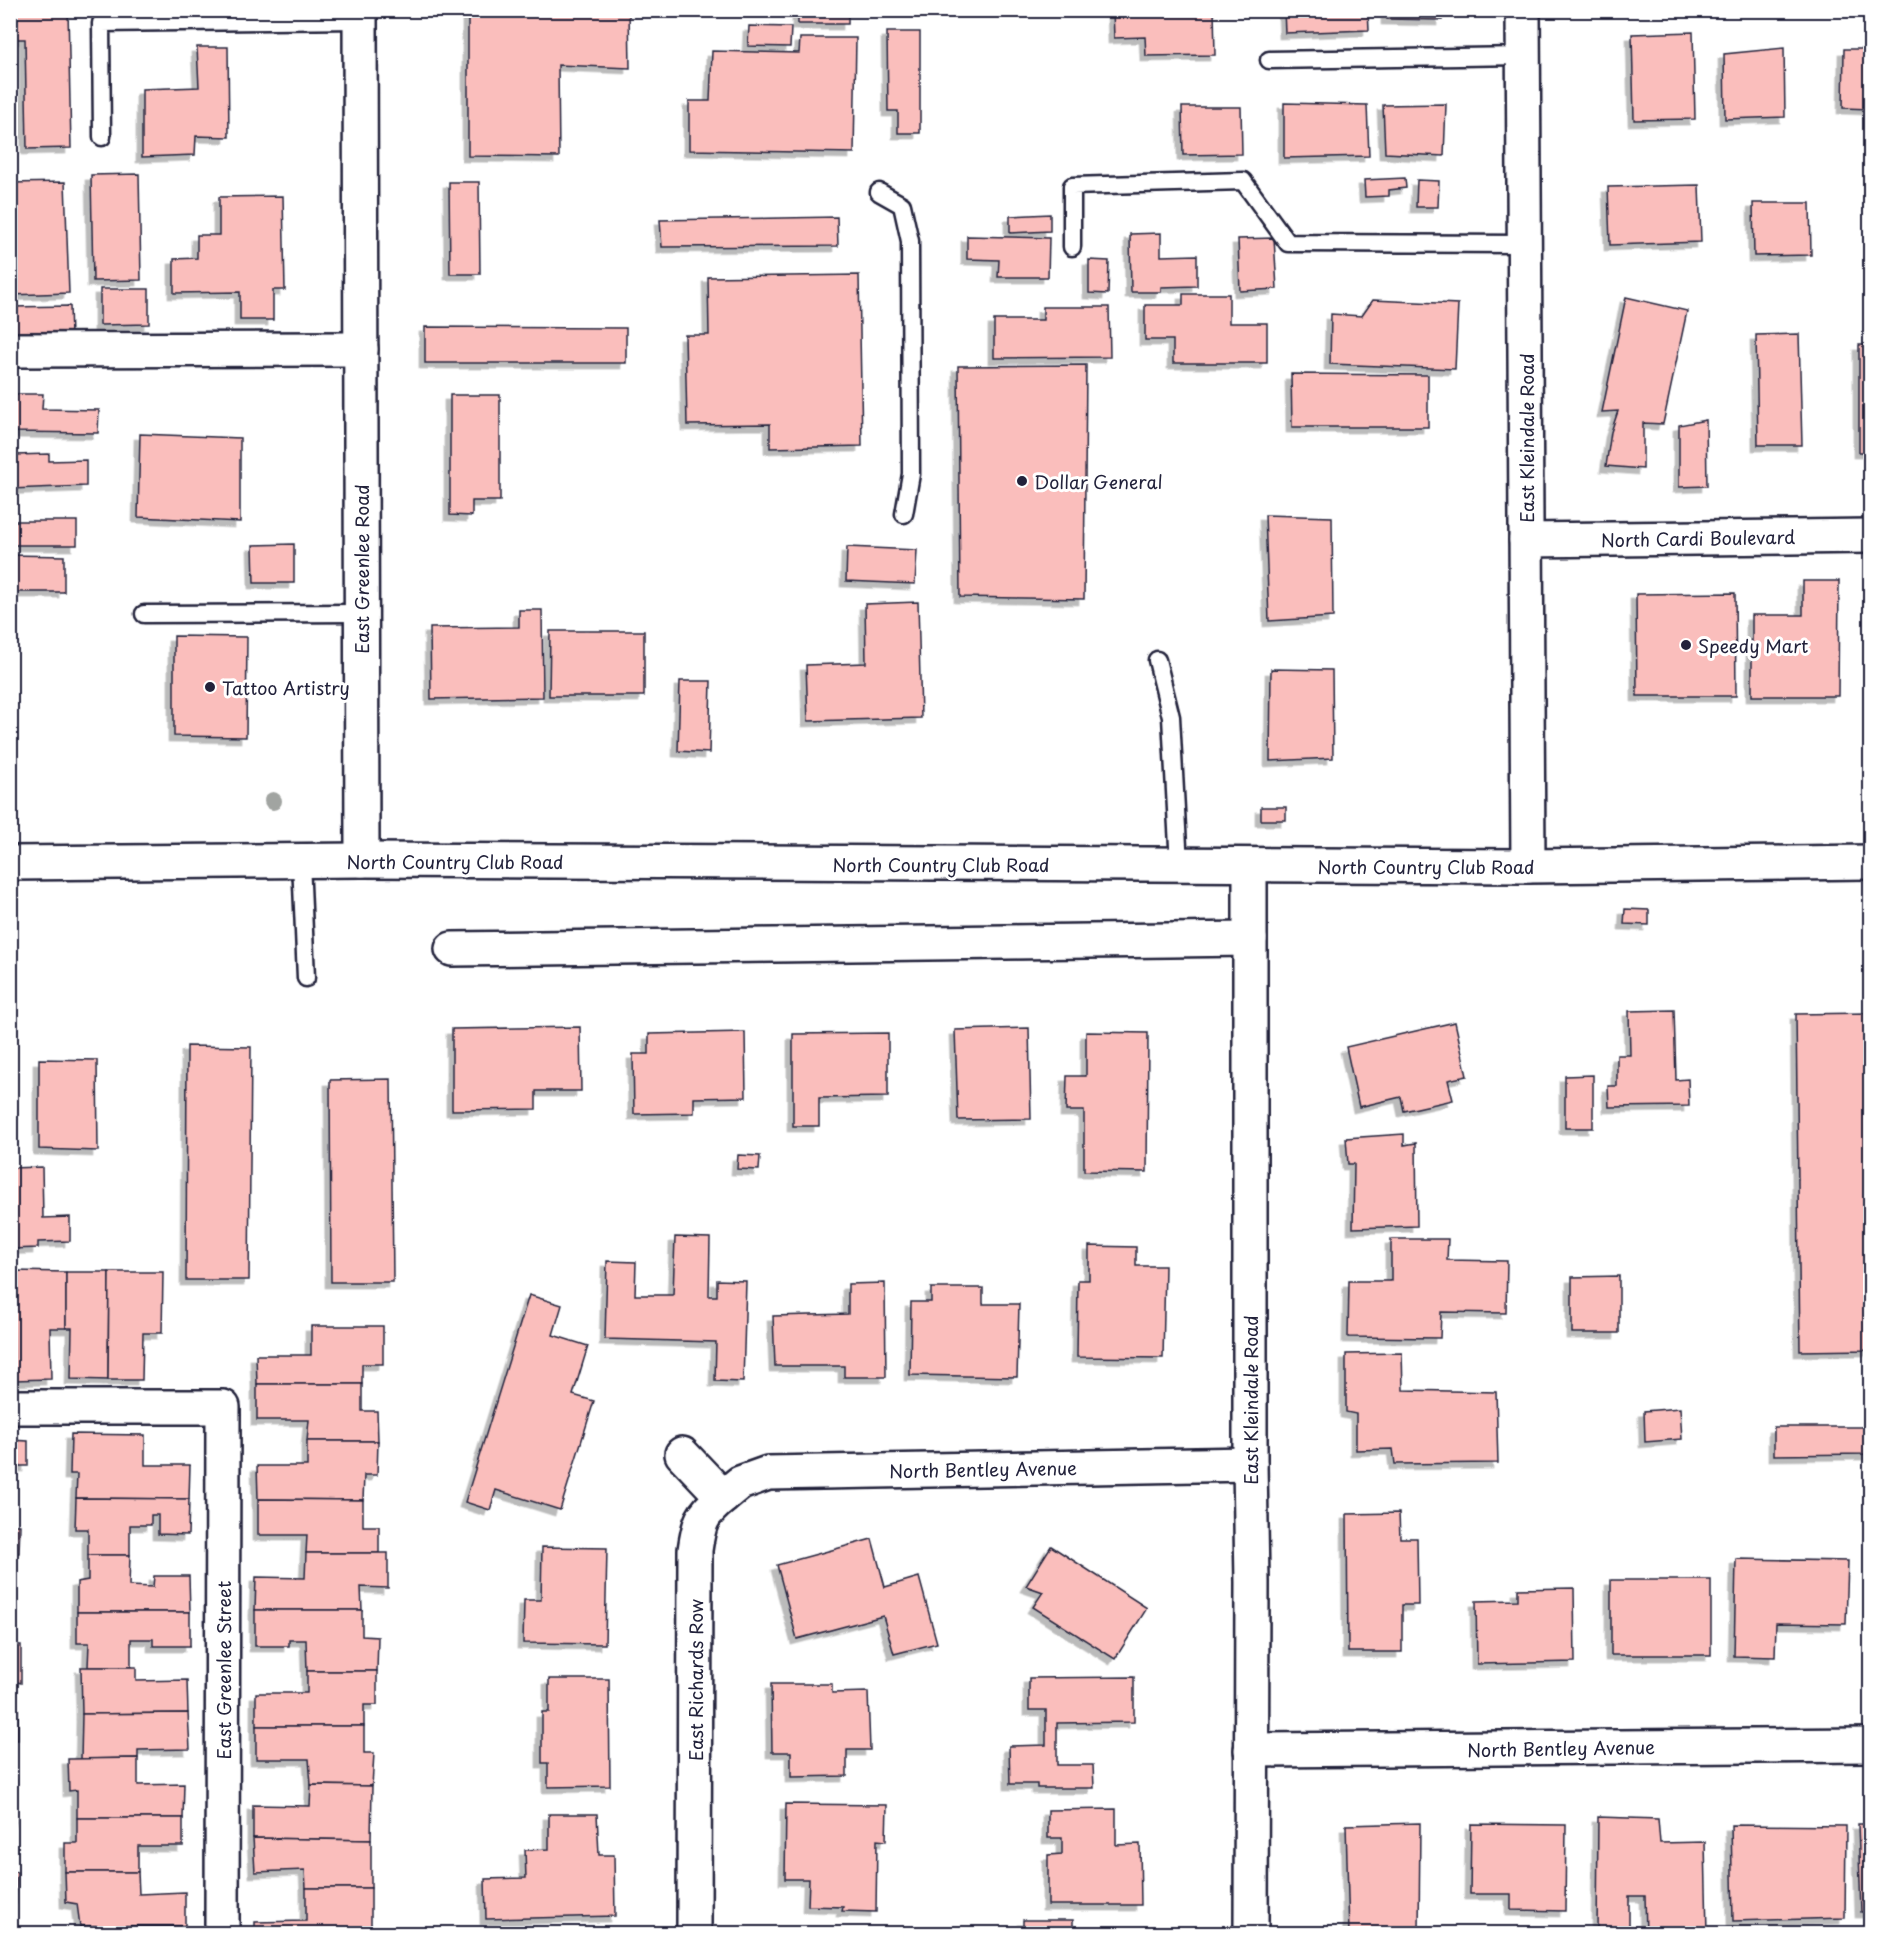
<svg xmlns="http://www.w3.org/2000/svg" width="1881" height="1944" viewBox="0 0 1881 1944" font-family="'Playpen Sans',sans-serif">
<defs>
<filter id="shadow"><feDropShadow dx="-5.5" dy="5.5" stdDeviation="0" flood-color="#0004"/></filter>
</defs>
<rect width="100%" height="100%" fill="#fff"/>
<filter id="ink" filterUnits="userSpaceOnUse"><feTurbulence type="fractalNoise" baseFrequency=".0167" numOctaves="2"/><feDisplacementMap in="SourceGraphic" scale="12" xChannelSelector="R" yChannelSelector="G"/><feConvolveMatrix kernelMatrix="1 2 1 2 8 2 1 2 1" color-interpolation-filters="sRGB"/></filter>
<g filter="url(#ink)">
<!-- building -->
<g fill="#fabebc" stroke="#22223b" stroke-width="1.5" filter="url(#shadow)">
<polygon points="11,10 68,10 71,148 27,149 25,39 11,39"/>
<polygon points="468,10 629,10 630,68 558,65 559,157 468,156"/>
<rect x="798" y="10" width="50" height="14"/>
<polygon points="1113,10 1214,10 1215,55 1146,56 1145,37 1114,38"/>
<polygon points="1284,10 1368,10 1369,30 1285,33"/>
<polygon points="1387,10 1442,10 1442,20 1387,19"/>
<polygon points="749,26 791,27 790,47 748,46"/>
<polygon points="887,32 920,32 920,133 898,133 898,111 888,111"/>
<polygon points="1693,32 1695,119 1634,120 1632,34"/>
<polygon points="800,38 856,38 854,153 689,150 689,101 710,101 712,51 799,53"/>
<polygon points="197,47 228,47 229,137 196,136 195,155 142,157 142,89 199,87"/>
<polygon points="1784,48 1785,117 1725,119 1724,54"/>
<polygon points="1844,49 1870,49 1870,109 1843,108"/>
<polygon points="1284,103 1367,105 1369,156 1284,158"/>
<polygon points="1446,104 1444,156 1385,153 1383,105"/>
<polygon points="1182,107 1241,107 1242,154 1183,155"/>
<polygon points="139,174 141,280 93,281 91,175"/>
<polygon points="1405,178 1406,188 1389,190 1389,196 1365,197 1364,180"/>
<polygon points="1417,180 1439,181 1438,207 1416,207"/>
<polygon points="65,182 69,293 10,295 10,183"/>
<polygon points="449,182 479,182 480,274 450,274"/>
<polygon points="1699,185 1701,242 1610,245 1608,187"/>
<polygon points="283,196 285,290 273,290 273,320 240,320 240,292 174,293 174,259 197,258 197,235 219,235 219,197"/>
<polygon points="1753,203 1810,203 1811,255 1754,256"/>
<polygon points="1050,214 1050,231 1010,233 1010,216"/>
<polygon points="837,217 838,246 662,247 660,220"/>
<polygon points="1161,233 1161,256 1197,255 1197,286 1161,287 1161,292 1131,292 1130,234"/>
<polygon points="967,236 1049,238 1048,277 998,277 999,260 967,259"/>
<polygon points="1274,238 1277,289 1240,291 1238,239"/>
<polygon points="1089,260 1109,261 1108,294 1089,293"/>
<polygon points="859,275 862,446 770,448 770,424 687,425 685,335 709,335 708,277"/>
<polygon points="100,289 149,289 149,324 100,325"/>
<polygon points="1183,294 1229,294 1229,323 1267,323 1267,363 1173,363 1173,340 1145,340 1145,305 1183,305"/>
<polygon points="1626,297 1687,311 1663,424 1643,423 1643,469 1606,466 1611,432 1618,411 1602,412"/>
<polygon points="1373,300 1458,304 1455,369 1330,364 1331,314 1362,316"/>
<polygon points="70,306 71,336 10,337 10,307"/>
<polygon points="1043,307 1109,307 1110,357 994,358 994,320 1043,320"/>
<polygon points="425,327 626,328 626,363 425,363"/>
<polygon points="1799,334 1802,445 1758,445 1756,335"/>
<rect x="1859" y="345" width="11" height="107"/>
<polygon points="1086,365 1084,599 960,597 958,366"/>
<polygon points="1291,374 1428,375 1428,427 1292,427"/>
<polygon points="14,394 43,394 42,409 99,410 98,433 10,432 10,409 13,409"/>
<polygon points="450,395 500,395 500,501 472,501 472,516 450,515"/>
<polygon points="1706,420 1707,486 1679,487 1679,425"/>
<polygon points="140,434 240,438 240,522 138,517"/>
<polygon points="49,454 49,461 86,460 86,486 10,489 10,467 16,467 15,455"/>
<polygon points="1265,515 1332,517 1333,617 1269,621"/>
<rect x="10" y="521" width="67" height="24"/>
<polygon points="294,544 294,583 254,583 253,545"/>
<polygon points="847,547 917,550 915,584 846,581"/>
<polygon points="10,555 64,556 64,592 10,592"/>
<polygon points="1803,581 1839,581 1838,696 1752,696 1752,615 1803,615"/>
<polygon points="1735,593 1736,696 1637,696 1636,594"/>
<polygon points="918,602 921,718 808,721 806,665 866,663 865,604"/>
<polygon points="519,610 542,610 543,697 431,699 430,628 519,627"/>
<polygon points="550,631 644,631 644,696 549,696"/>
<polygon points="174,636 247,637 246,737 174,736"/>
<polygon points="1271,669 1332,670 1333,758 1270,761"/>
<polygon points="680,681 711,681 709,753 678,751"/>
<rect x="1261" y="807" width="25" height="13"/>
<polygon points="1625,909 1649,910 1649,925 1624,924"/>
<polygon points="1674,1010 1676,1080 1688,1079 1689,1106 1609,1107 1608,1086 1617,1086 1617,1055 1630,1055 1629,1011"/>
<polygon points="1870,1013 1870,1350 1800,1351 1796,1014"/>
<polygon points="1455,1022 1467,1076 1448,1080 1453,1100 1404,1111 1401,1097 1359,1107 1346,1047"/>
<polygon points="580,1027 581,1091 536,1091 536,1109 452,1110 452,1029"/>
<polygon points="1029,1028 1031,1119 958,1120 955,1030"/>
<polygon points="745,1032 746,1097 694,1098 694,1113 634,1114 633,1054 649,1054 649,1034"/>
<polygon points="1086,1032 1148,1033 1147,1172 1084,1171 1084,1111 1066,1111 1067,1076 1086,1076"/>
<polygon points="888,1033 888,1097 819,1098 819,1126 793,1126 793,1034"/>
<polygon points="187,1046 251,1047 249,1280 186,1280"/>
<polygon points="39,1059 97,1060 98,1151 39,1149"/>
<polygon points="1593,1075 1593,1128 1565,1128 1565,1076"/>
<polygon points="391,1079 393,1282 331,1282 330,1080"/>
<polygon points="1404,1134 1404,1145 1416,1143 1417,1226 1353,1228 1354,1164 1348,1164 1346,1138"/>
<polygon points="738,1155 760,1156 759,1170 737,1169"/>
<polygon points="42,1167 43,1218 70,1217 70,1241 38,1242 38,1248 10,1249 10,1168"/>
<polygon points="675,1237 710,1238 709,1296 717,1296 717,1280 746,1281 743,1382 715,1381 716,1342 605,1339 607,1261 636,1262 635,1295 673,1295"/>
<polygon points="1391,1239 1448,1239 1447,1260 1507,1261 1506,1313 1441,1312 1440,1338 1348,1337 1349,1281 1391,1281"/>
<polygon points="1089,1246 1136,1247 1136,1266 1165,1266 1163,1358 1077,1357 1078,1280 1089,1280"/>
<polygon points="10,1271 13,1271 14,1380 10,1380"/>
<polygon points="13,1271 66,1272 66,1328 50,1328 51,1379 14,1380"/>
<polygon points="66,1272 109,1272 108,1380 71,1379 72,1328 66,1328"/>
<polygon points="109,1272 163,1272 162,1333 143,1333 142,1380 108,1380"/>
<polygon points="1619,1276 1619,1333 1572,1333 1572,1277"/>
<polygon points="885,1283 886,1377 844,1377 844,1366 775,1366 773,1316 848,1314 848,1284"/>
<polygon points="931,1288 983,1288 983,1304 1019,1304 1017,1377 910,1375 911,1302 931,1302"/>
<polygon points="529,1295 562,1305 553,1335 588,1346 573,1395 594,1401 560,1510 496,1490 490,1510 465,1502"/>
<polygon points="311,1326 383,1326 383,1364 362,1364 362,1384 257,1384 256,1355 311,1355"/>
<polygon points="1402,1353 1403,1390 1496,1392 1498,1463 1395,1464 1393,1449 1356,1450 1356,1414 1346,1412 1346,1354"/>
<polygon points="257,1384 362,1384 362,1411 377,1411 378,1441 307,1441 309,1420 257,1420"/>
<polygon points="1680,1408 1682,1439 1645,1442 1644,1411"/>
<polygon points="1774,1427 1870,1427 1870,1454 1774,1455"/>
<polygon points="71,1434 145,1435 145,1465 190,1465 189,1499 76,1498 77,1474 70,1474"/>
<polygon points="10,1440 28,1441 28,1466 14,1466 12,1502 10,1502"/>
<polygon points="307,1441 378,1441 377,1475 364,1475 363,1500 258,1499 257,1466 307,1466"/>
<polygon points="76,1498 189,1499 188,1535 158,1534 158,1515 151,1515 151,1525 130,1525 130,1555 88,1555 88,1529 75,1529"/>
<polygon points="258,1499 363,1500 363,1526 379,1526 379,1553 306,1553 307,1535 258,1535"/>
<polygon points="10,1502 12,1502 12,1525 20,1525 19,1553 10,1553"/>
<polygon points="1399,1513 1400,1538 1417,1538 1418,1605 1402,1605 1402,1652 1348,1652 1347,1514"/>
<polygon points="872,1539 885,1587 919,1577 937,1643 894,1654 883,1616 797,1639 777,1565"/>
<polygon points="1051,1546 1147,1608 1115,1659 1033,1607 1043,1592 1026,1586"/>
<polygon points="542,1547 607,1548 605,1644 523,1643 524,1600 541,1600"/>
<polygon points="306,1553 388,1553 388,1588 361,1587 362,1610 255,1610 256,1577 305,1578"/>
<polygon points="88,1555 130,1555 129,1586 153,1587 154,1576 189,1576 190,1612 77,1612 77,1582 88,1580"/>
<polygon points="1736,1559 1848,1561 1846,1624 1776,1623 1775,1657 1734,1656"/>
<rect x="1611" y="1580" width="100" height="75"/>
<polygon points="1574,1588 1575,1662 1477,1664 1476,1601 1518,1600 1518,1589"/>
<polygon points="255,1610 362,1610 362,1636 378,1637 377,1671 307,1671 306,1640 289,1640 289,1646 255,1646"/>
<polygon points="77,1612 190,1612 190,1646 153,1646 153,1639 131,1639 131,1667 88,1667 89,1643 77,1643"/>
<polygon points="10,1645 21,1645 21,1683 10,1680"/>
<polygon points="81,1667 136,1667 136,1681 187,1680 188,1713 82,1714"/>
<polygon points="307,1671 377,1671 377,1705 364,1705 364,1726 256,1726 256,1693 307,1693"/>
<polygon points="1134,1677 1134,1722 1057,1723 1057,1765 1093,1765 1094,1788 1037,1788 1037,1784 1010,1784 1009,1746 1046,1745 1046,1710 1029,1710 1029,1678"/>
<polygon points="549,1679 609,1679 610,1786 548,1787 548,1763 542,1763 542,1712 549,1712"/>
<polygon points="771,1684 832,1684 832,1693 868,1692 870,1750 847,1750 847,1776 791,1777 791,1752 772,1752"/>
<polygon points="18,1702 18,1740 10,1740 10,1703"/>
<polygon points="188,1713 190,1749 138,1750 138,1758 81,1759 82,1714"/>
<polygon points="256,1726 364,1726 364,1753 374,1753 372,1786 311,1785 309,1759 256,1759"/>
<polygon points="138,1758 138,1785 184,1784 183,1818 77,1818 77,1790 69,1791 68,1759"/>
<polygon points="10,1780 16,1780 15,1822 10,1822"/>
<polygon points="311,1785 372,1786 371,1840 253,1838 253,1805 310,1806"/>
<polygon points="786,1804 887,1805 886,1841 877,1840 876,1912 842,1911 843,1907 808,1906 809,1879 785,1879"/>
<polygon points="1116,1809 1116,1845 1140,1844 1141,1905 1048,1905 1048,1855 1062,1854 1062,1838 1048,1838 1048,1810"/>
<polygon points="549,1814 597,1814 599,1855 614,1855 615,1916 486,1919 485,1879 526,1878 525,1850 549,1849"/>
<polygon points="1598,1817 1658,1819 1660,1843 1705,1842 1707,1934 1646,1934 1645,1896 1629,1896 1629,1934 1597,1934"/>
<polygon points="77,1818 183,1818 183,1846 138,1846 138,1872 65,1872 65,1843 77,1843"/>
<polygon points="10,1822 15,1822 12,1850 10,1850"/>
<polygon points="1420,1823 1419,1934 1349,1934 1346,1825"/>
<polygon points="1471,1824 1566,1825 1565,1911 1511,1910 1511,1894 1470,1894"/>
<polygon points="1858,1824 1870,1824 1870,1912 1861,1912"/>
<polygon points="1731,1825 1846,1826 1845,1918 1733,1921"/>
<polygon points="253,1838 371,1840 371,1888 306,1888 305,1870 255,1872"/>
<polygon points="10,1871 17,1872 16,1904 10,1904"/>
<polygon points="65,1872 138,1872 139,1894 185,1892 185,1926 80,1926 77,1904 66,1902"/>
<polygon points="306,1888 371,1888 371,1928 364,1928 364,1934 255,1934 255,1922 306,1921"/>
<rect x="1023" y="1920" width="50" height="14"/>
<rect x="80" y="1926" width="105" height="8"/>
</g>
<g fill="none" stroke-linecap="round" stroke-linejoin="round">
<!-- service casing -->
<g stroke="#22223b" stroke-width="21">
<g id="service">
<polyline points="1269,60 1523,56"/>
<polyline points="102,137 101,23 360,20"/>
<polyline points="879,192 902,205 910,241 911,474 904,514"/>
<polyline points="1072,247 1072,186 1243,181 1288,243 1525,244"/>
<polyline points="144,614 361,613"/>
<polyline points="1157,660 1171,717 1179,865"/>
<polyline points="301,861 306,978"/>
</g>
</g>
<!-- minor casing -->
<g stroke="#22223b" stroke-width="38">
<g id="minor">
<polyline points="360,10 362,860"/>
<polyline points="1523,10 1528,866"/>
<polyline points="10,350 361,349"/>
<polyline points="1526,540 1870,536"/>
<polyline points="1250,866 1250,1464 1252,1582 1251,1934"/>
<polyline points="452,949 1250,939"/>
<polyline points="10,1407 223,1407 222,1934"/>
<path d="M682,1454l41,43c-22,18 -24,25 -28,53l-1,384"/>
<polyline points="723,1497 740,1483 768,1473 1250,1464"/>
<polyline points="1251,1750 1870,1745"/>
</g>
</g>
<!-- secondary casing -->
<g stroke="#22223b" stroke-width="38">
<polyline id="secondary" points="10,863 362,860 1528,866 1870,862"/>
</g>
<!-- service -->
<use href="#service" stroke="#fff" stroke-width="16"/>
<!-- minor -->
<use href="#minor" stroke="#fff" stroke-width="33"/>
<!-- secondary -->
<use href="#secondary" stroke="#fff" stroke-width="33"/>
</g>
<!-- trees -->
<circle fill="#a1a4a1" cx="273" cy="801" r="9"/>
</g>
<!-- markers -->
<g fill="#22223b" stroke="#fff" stroke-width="2">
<circle cx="1022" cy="481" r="6"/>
<circle cx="1686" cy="645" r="6"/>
<circle cx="210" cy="687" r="6"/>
</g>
<g text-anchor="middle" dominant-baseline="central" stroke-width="6" stroke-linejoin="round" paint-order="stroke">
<!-- street labels -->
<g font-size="18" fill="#22223b" stroke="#fff">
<text transform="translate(1526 438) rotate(-90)">East Kleindale Road</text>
<text transform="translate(1698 538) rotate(-1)">North Cardi Boulevard</text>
<text transform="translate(361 569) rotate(-90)">East Greenlee Road</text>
<text x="455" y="861">North Country Club Road</text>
<text x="941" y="864">North Country Club Road</text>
<text x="1426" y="866">North Country Club Road</text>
<text transform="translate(1250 1400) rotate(-90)">East Kleindale Road</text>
<text transform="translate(983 1469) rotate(-1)">North Bentley Avenue</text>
<text transform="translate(223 1670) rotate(-90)">East Greenlee Street</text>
<text transform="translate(695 1680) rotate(-90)">East Richards Row</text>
<text transform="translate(1561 1748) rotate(-1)">North Bentley Avenue</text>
</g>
<!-- poi labels -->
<g font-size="18" fill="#22223b" stroke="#fff" text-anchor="start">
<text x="1034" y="481">Dollar General</text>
<text x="1698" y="645">Speedy Mart</text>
<text x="222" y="687">Tattoo Artistry</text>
</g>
</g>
<!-- margin -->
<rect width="1881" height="1944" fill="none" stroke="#fff" stroke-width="36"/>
<rect x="18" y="18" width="1845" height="1908" fill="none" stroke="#22223b" stroke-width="2" filter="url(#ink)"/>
</svg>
